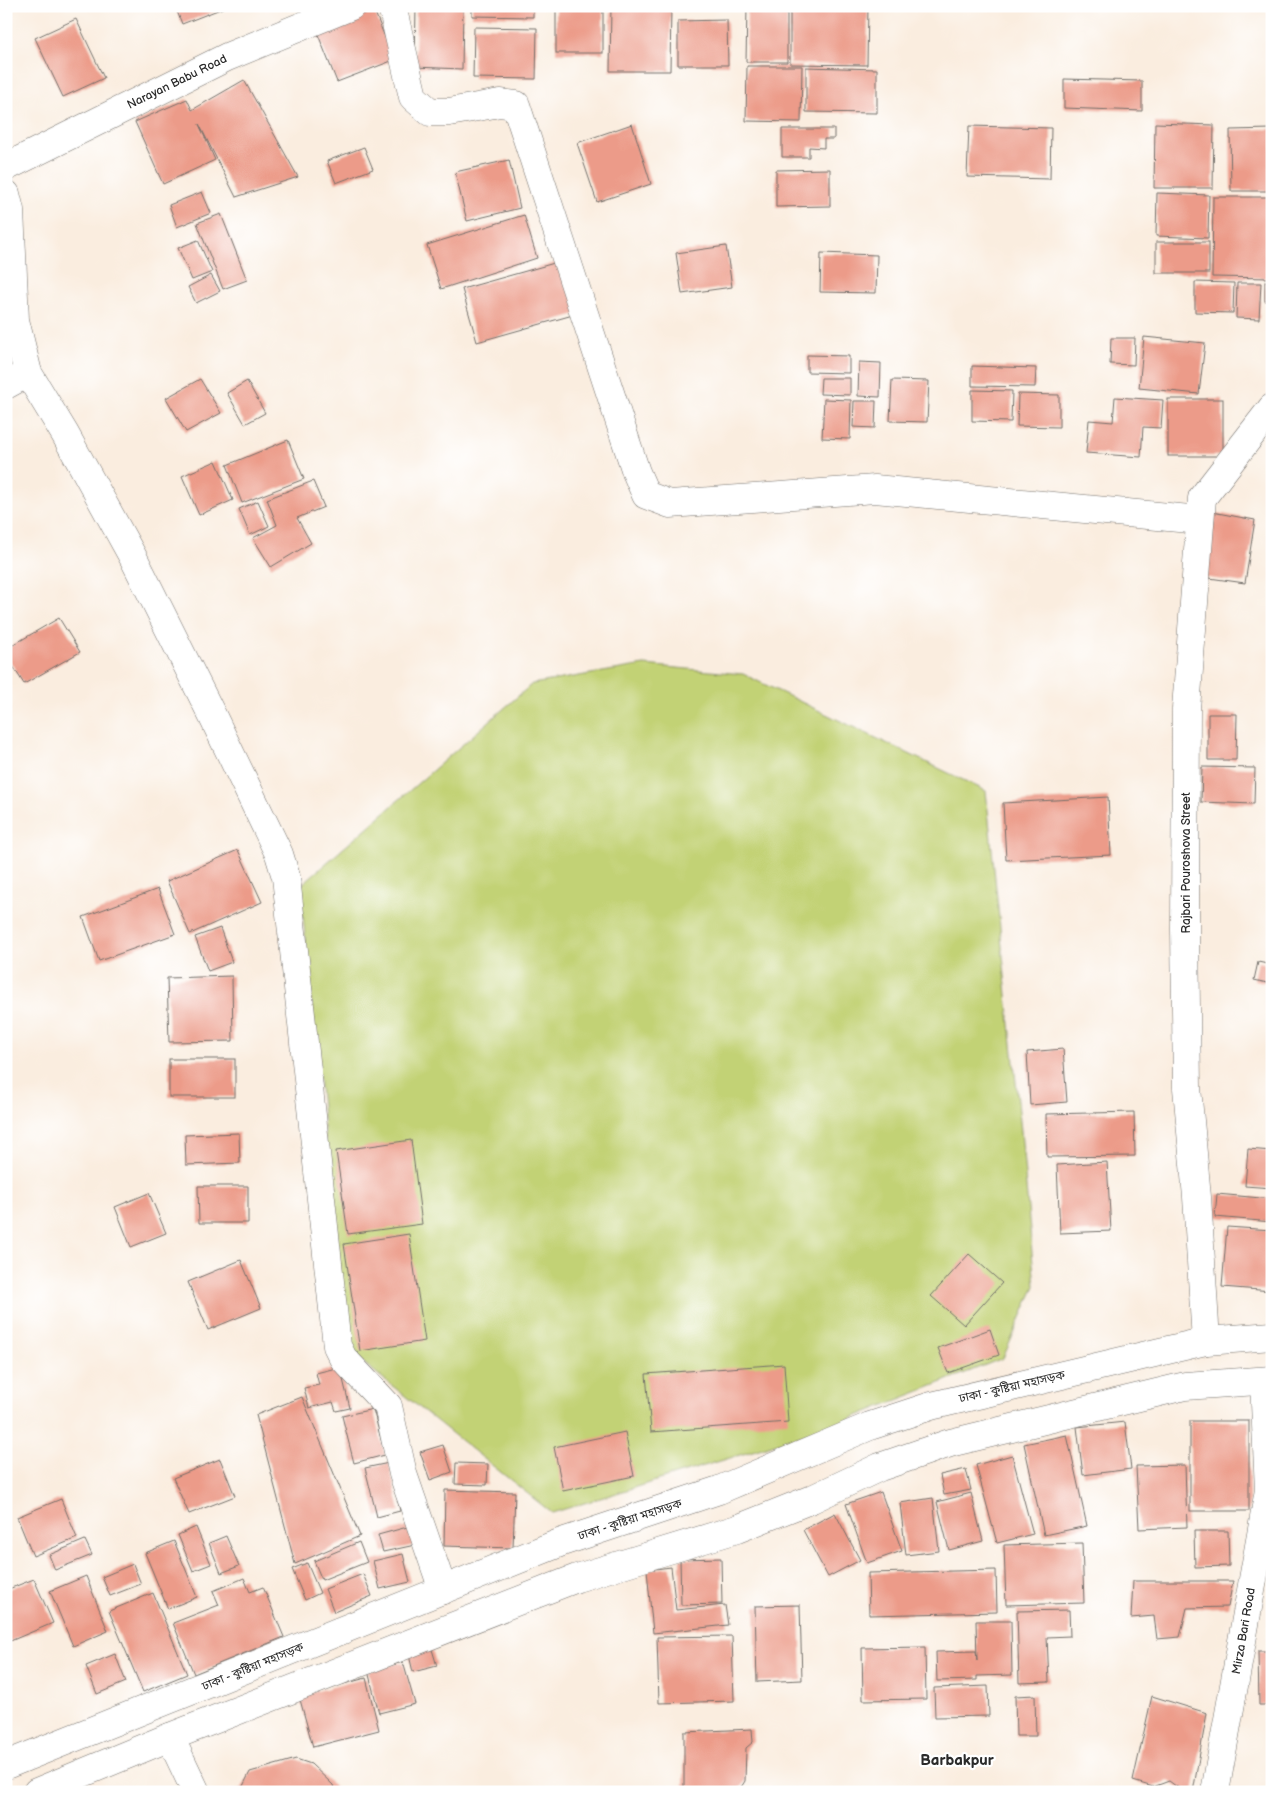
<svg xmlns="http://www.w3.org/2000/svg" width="1278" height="1798" viewBox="0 0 1278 1798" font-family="'Balsamiq Sans','Noto Sans Bengali',sans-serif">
<rect width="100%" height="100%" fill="#fff"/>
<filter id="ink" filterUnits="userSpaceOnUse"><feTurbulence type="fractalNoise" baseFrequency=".02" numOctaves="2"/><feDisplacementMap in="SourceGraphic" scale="10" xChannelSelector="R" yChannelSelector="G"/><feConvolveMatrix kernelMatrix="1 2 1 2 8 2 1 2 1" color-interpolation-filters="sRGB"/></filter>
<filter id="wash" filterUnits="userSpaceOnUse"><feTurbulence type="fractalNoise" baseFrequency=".0096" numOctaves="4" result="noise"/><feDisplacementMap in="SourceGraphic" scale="20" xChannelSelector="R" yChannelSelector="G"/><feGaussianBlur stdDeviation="1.12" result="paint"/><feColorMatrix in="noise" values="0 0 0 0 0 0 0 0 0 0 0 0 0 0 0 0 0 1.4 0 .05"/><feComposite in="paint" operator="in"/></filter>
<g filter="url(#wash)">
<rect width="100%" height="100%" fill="#faeddf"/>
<!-- green -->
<polygon fill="#c2d274" stroke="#767e50" points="644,665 743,674 986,791 1021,1131 1035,1286 1003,1358 827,1428 552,1513 346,1349 300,886 532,684"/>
<g id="blocks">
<!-- building -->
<g fill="#ec9b89">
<polygon points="175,6 228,6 182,24"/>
<polygon points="416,6 463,6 462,69 415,67"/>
<polygon points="472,6 533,6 533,17 472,16"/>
<polygon points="611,6 671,6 670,71 610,71"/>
<polygon points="747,6 787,6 787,62 746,62"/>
<polygon points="790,6 868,6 867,65 790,64"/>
<rect x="556" y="8" width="47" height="45"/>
<polygon points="374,10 394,60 337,82 317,32"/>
<polygon points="76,19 104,78 63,97 35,38"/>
<polygon points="727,20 728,65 678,65 678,21"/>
<polygon points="474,27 537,28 536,79 473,78"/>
<polygon points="747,66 802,66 801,122 746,121"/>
<polygon points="806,67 877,69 877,113 806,112"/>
<polygon points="1064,79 1142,81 1142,111 1064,108"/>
<polygon points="244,80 298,177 236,197 199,124 215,160 163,184 135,122 187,99 192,110"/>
<polygon points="1155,123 1214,125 1213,188 1154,188"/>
<polygon points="632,124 651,184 597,202 577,143"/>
<polygon points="969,126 1051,128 1050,179 967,177"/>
<polygon points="782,129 834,129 834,139 824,139 824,148 809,147 809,157 782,157"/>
<polygon points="1272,129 1272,191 1231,191 1230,130"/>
<polygon points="364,147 373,169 336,183 327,161"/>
<polygon points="509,160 520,208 467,221 455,172"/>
<polygon points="830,169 830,206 776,207 776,170"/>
<polygon points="202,192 211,213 177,227 169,205"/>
<polygon points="1157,193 1209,195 1208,238 1156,236"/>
<polygon points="1213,197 1272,197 1272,278 1212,277"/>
<polygon points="221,214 247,280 223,289 197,223"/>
<polygon points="524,215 537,258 441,289 427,245"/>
<polygon points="198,240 212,272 192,280 178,248"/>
<rect x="1156" y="242" width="53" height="31"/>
<polygon points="726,246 732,287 682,294 676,253"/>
<polygon points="821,253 877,255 876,293 820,292"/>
<polygon points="565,260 580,313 477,342 462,289"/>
<polygon points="211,275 220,291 196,303 188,287"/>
<polygon points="1195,282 1234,283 1233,313 1195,312"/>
<rect x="1265" y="282" width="7" height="19"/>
<polygon points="1237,283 1261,283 1259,319 1236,318"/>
<polygon points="1144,337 1205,343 1199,394 1139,388"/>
<polygon points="1111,338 1135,338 1134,365 1110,364"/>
<polygon points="807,355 849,356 849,373 807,372"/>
<polygon points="859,362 881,363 880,397 858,396"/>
<polygon points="972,366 1036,368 1035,387 972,386"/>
<polygon points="821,378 850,378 850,395 820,394"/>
<polygon points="200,379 221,413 186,432 166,398"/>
<polygon points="892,380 929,381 927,422 890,421"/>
<polygon points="247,381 265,413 245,424 227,393"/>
<polygon points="972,390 1012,391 1011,422 972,421"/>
<polygon points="1018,394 1059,395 1059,427 1017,426"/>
<polygon points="1115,397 1163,400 1161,428 1143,427 1141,457 1086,453 1089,420 1113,422"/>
<polygon points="824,399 851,400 850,439 822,438"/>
<rect x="1168" y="399" width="55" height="57"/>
<polygon points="854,401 876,401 875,428 853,427"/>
<polygon points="288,440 304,479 242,503 227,465"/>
<polygon points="216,461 233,500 199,515 182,476"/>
<polygon points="313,481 324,507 297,518 311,543 271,567 253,538 277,525 267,499"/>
<polygon points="258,501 269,526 250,535 239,509"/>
<polygon points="1212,512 1255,520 1245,583 1202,577"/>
<polygon points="59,618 80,652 24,684 6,655 6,649"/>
<polygon points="1208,714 1237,714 1236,760 1208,760"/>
<polygon points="1202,767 1255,768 1254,804 1201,802"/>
<polygon points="1108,797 1111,855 1006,860 1003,803"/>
<polygon points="238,850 262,902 190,934 167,881"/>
<polygon points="158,889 175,934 99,961 83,917"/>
<polygon points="220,928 232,962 208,971 195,937"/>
<polygon points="1271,940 1272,940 1272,962 1267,961"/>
<polygon points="1258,962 1272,965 1272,984 1254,980"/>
<polygon points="232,976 233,1041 169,1042 167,978"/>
<polygon points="1063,1049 1067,1102 1030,1105 1027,1052"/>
<rect x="169" y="1059" width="66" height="38"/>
<polygon points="1134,1112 1135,1156 1047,1157 1046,1114"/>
<polygon points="239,1133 240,1163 186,1165 185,1135"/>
<polygon points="411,1140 422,1224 348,1234 336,1151"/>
<polygon points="1248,1149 1272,1151 1272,1188 1245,1186"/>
<polygon points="1107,1162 1111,1231 1060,1233 1057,1165"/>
<polygon points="198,1186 248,1186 248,1223 199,1223"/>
<polygon points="149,1193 166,1233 131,1247 115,1207"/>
<polygon points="1217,1194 1272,1199 1272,1222 1215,1217"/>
<polygon points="1227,1227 1272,1230 1272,1291 1222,1287"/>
<polygon points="409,1234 425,1341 360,1351 344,1244"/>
<polygon points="969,1254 1002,1283 964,1325 931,1296"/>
<polygon points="241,1260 261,1308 208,1330 188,1282"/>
<polygon points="990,1329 999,1355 948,1373 938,1348"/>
<polygon points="784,1364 788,1422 651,1432 646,1374"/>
<polygon points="340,1367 350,1408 336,1411 333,1402 309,1408 304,1388 319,1385 316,1373"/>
<polygon points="302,1397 360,1536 295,1564 256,1415"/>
<polygon points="373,1409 385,1455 354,1463 342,1416"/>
<rect x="1190" y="1421" width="59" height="90"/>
<polygon points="1125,1422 1131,1469 1083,1475 1077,1427"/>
<polygon points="625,1432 634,1476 563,1491 554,1447"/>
<polygon points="1067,1435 1087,1526 1044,1535 1024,1444"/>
<polygon points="443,1445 452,1472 430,1480 420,1452"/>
<polygon points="1012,1455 1033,1534 997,1543 976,1465"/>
<polygon points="220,1459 235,1496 189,1514 173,1478"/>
<polygon points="389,1463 400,1511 377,1517 365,1468"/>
<polygon points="456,1463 488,1464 487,1485 455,1484"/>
<polygon points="1185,1465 1187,1527 1139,1529 1136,1466"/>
<polygon points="966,1469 971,1490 944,1495 940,1475"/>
<polygon points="445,1490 515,1492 513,1548 444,1546"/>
<polygon points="881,1492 902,1551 867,1563 846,1504"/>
<polygon points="971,1493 983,1541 949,1550 937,1502"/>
<polygon points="933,1498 939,1551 906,1555 900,1503"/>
<polygon points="61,1499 77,1538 33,1556 17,1517"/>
<polygon points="835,1513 860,1560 828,1577 803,1530"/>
<polygon points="411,1526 415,1545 383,1552 378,1535"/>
<polygon points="196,1527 211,1564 193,1571 178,1535"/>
<polygon points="1194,1531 1228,1531 1229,1566 1195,1567"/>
<polygon points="226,1536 239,1566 221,1573 209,1543"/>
<polygon points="85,1540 92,1555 55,1570 49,1555"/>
<polygon points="174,1541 197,1597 168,1609 145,1553"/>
<polygon points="359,1542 367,1562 322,1580 314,1561"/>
<polygon points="1082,1543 1084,1603 1006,1605 1004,1545"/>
<polygon points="403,1554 410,1582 380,1589 373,1561"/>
<polygon points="721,1558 722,1604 681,1605 680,1559"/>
<polygon points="307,1563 320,1593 305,1600 292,1569"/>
<polygon points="133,1564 141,1584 110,1596 102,1577"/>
<polygon points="671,1567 676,1610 725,1605 728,1625 653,1633 647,1570"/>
<polygon points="996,1570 997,1612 869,1615 868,1573"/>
<polygon points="363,1574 372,1596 334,1612 325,1589"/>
<polygon points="86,1576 108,1631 73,1646 50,1591"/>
<polygon points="244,1578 250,1592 263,1587 284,1637 194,1674 173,1623 219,1605 213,1591"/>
<polygon points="34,1579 53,1623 8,1642 6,1638 6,1590"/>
<polygon points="1133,1581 1233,1581 1228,1607 1187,1608 1180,1637 1157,1639 1154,1616 1131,1618"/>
<polygon points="153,1593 187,1674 143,1692 109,1611"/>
<polygon points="800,1605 802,1680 757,1682 755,1606"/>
<polygon points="1069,1610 1070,1636 1047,1637 1049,1682 1019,1683 1017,1611"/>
<polygon points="976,1621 1011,1621 1012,1675 977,1676 977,1680 937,1681 936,1652 976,1651 977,1661"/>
<polygon points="732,1636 734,1701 659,1703 657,1637"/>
<polygon points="431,1646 437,1666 413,1672 408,1651"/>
<polygon points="925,1647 926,1699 863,1700 862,1648"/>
<polygon points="1258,1651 1272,1651 1272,1705 1259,1705"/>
<polygon points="115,1654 126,1682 97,1694 86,1666"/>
<polygon points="403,1662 415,1704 379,1713 368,1671"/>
<polygon points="366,1678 379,1730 313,1747 299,1696"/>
<polygon points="988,1686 989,1716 935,1717 934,1688"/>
<polygon points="1035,1695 1036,1736 1016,1736 1015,1696"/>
<polygon points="1152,1696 1207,1713 1193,1792 1184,1792 1169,1781 1153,1787 1133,1781"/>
<polygon points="752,1729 753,1742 746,1748 745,1781 738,1792 684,1792 684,1732"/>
<polygon points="296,1759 311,1764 333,1785 335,1792 232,1792 242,1788 250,1772"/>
</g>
</g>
</g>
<g filter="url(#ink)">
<use href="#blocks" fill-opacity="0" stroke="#736f6a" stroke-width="1"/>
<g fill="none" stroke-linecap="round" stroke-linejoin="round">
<!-- minor casing -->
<g stroke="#736f6a" stroke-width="29">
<g id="minor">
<polyline points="392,6 413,97 430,112 449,112 500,103 516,105 636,472 646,495 670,504 875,489 1200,520"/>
<polyline points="6,167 227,57 351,6"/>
<polyline points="6,194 10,210 15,320 28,373 65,434 134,559 211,713 279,854 286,877 337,1346 343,1358 388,1406 403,1474 443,1590"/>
<polyline points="6,385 28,373"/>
<polyline points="1206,1341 1197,1197 1187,1088 1185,929 1186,709 1194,603 1202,498 1272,408"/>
<polyline points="170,1737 196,1792"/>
<polyline points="1215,1792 1269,1490 1264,1381"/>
</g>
</g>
<!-- major casing -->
<g stroke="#736f6a" stroke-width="29">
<g id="major">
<polyline points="6,1765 562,1542 719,1490 870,1426 931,1406 1206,1341 1272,1336"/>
<polyline points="37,1792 170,1737 577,1578 737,1529 812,1499 880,1467 950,1443 1185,1386 1272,1380"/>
</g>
</g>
<!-- minor -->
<use href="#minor" stroke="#fff" stroke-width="28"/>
<!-- major -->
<use href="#major" stroke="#fff" stroke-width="28"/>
</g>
</g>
<g text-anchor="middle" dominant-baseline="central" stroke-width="4.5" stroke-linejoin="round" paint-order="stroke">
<!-- street labels -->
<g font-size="12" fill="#2b2b2b" stroke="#fff">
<text transform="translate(177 82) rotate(-26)">Narayan Babu Road</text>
<text transform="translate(1186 863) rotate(-90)">Rajbari Pouroshova Street</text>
<text transform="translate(1012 1387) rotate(-13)">ঢাকা - কুষ্টিয়া মহাসড়ক</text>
<text transform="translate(630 1520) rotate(-18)">ঢাকা - কুষ্টিয়া মহাসড়ক</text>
<text transform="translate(1244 1631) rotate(-80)">Mirza Bari Road</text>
<text transform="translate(253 1667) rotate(-22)">ঢাকা - কুষ্টিয়া মহাসড়ক</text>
</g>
<!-- quarter labels -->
<g font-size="15" font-weight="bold" fill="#2b2b2b" stroke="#fff">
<text x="957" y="1760">Barbakpur</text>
</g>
</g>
<!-- margin -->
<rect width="1278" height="1798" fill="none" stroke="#fff" stroke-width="25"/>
</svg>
